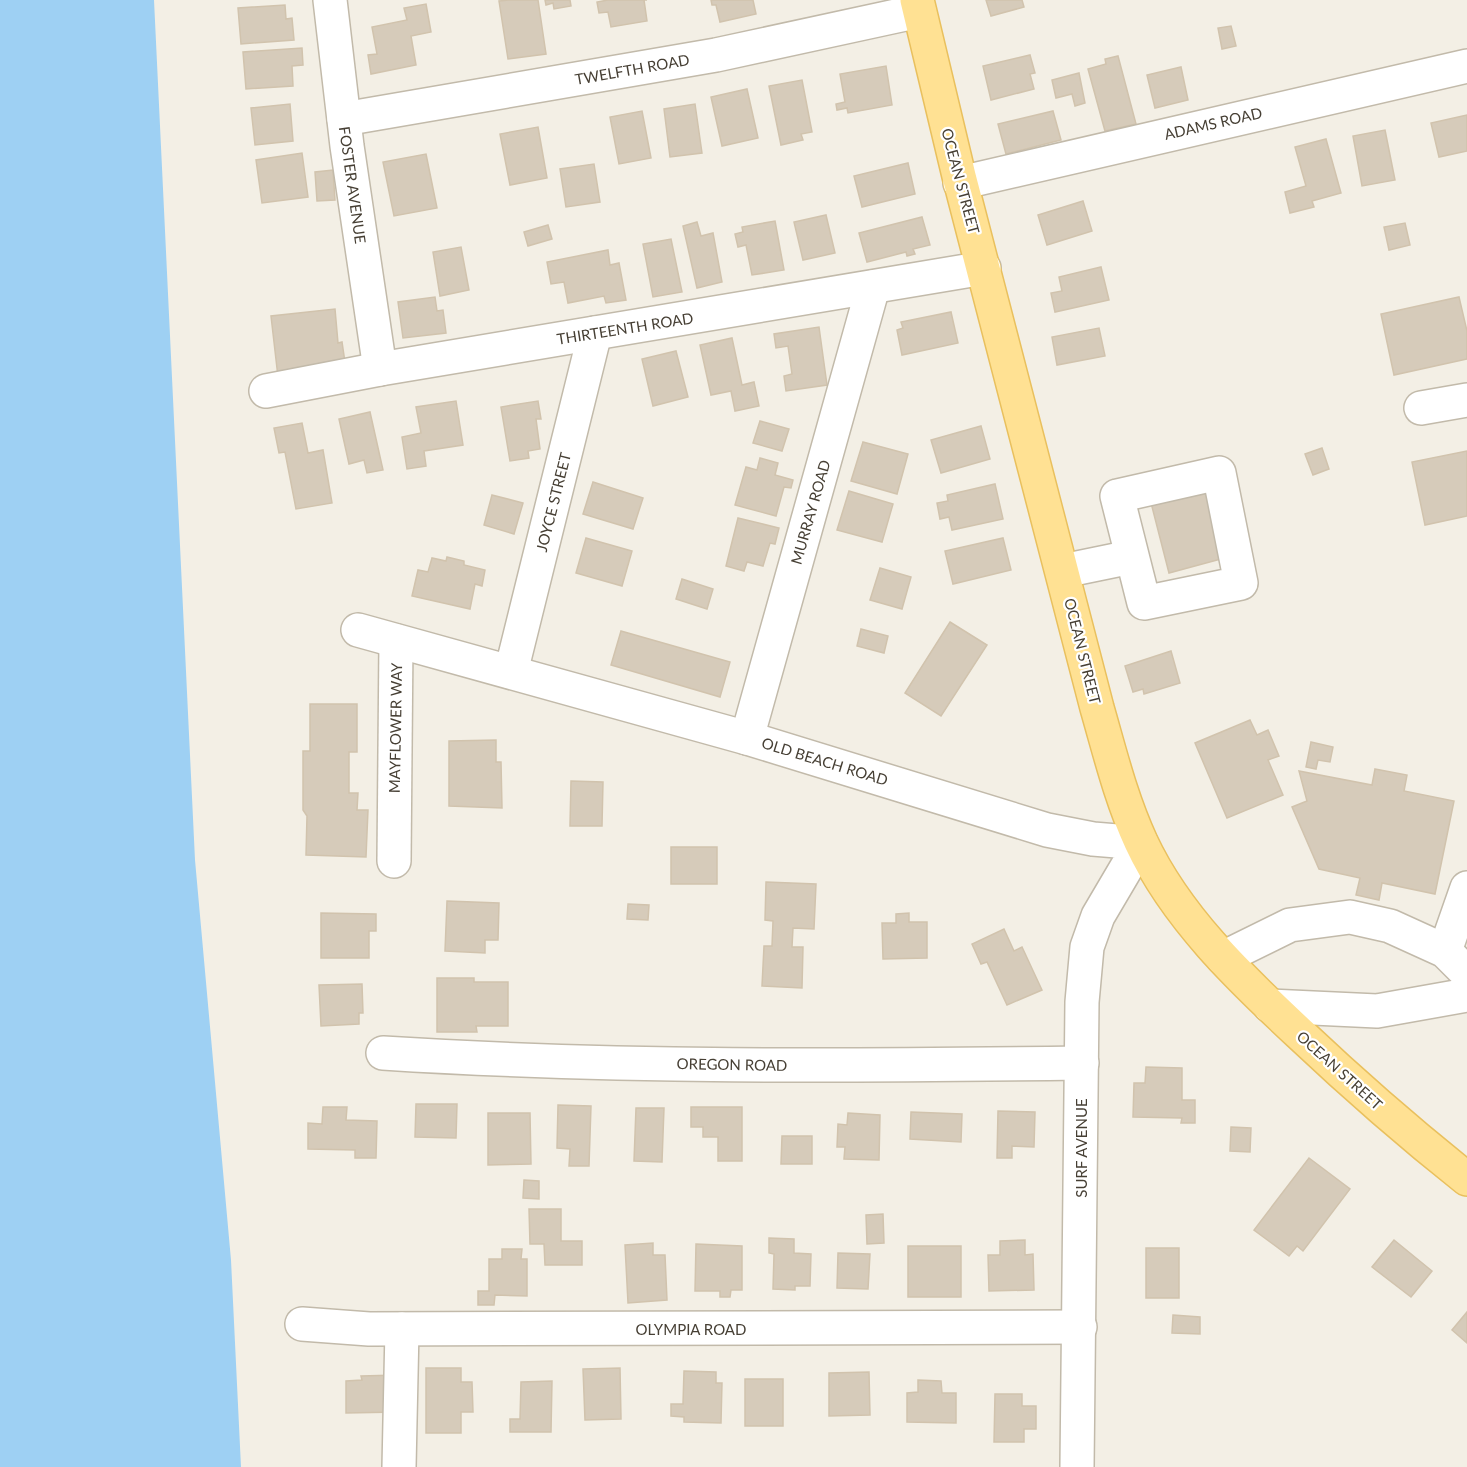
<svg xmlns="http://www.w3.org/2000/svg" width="1467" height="1467" viewBox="0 0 1467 1467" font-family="Lato,sans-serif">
<rect width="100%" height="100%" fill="#f3efe5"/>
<!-- water -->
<polygon fill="#9ed0f3" points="0,0 154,0 195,860 231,1260 241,1467 0,1467"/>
<!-- building -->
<g fill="#d6cbba" stroke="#d1c3ad" stroke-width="1.5">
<polygon points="509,0 538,0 546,54 508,59 499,1"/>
<polygon points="545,0 570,0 571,6 554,9 553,3 546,5"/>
<polygon points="608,0 647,0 644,0 647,21 611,27 608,12 599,13 597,2"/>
<polygon points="711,0 753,0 756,14 720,22 716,5 712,5"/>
<polygon points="986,0 1022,0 1024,7 991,16"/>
<polygon points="426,4 431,32 411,36 416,65 371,74 368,55 377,54 372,27 407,20 404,8"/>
<polygon points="285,5 286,19 292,18 294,40 241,44 238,8"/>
<polygon points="1231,26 1236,46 1222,49 1218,28"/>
<polygon points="302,48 303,65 292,66 293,86 246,89 243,52"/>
<polygon points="1030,55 1035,73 1030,74 1034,89 991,100 983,66"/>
<polygon points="1118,56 1136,124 1105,131 1088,69 1106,64 1105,59"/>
<polygon points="886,66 892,105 848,113 847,108 837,110 836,104 845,102 840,74"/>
<polygon points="1181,67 1188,100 1155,108 1147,75"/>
<polygon points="1079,73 1085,103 1075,106 1072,94 1056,98 1052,80"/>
<polygon points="802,80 812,132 801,134 803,140 781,145 769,86"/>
<polygon points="747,89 758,138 722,146 711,97"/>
<polygon points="290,104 293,141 255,145 251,108"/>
<polygon points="695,104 702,153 670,157 664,109"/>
<polygon points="642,111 651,158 619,164 610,117"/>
<polygon points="1053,111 1061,140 1006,154 998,124"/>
<polygon points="1467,115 1467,151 1439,157 1431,123"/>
<polygon points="538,127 547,178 510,185 500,134"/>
<polygon points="1385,130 1395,180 1362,186 1353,136"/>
<polygon points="1326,139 1341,193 1312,201 1314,207 1290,213 1285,192 1306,186 1295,147"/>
<polygon points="302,153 308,197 262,203 256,160"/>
<polygon points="426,154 437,208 394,216 383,162"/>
<polygon points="908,163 915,194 862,207 854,176"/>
<polygon points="594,164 600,202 566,207 560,169"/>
<polygon points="333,170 335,200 317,201 315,172"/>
<polygon points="1083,201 1092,231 1047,245 1038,215"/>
<polygon points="826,215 835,253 803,260 794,222"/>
<polygon points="922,217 930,245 913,249 915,254 907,256 906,252 867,262 859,233"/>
<polygon points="775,221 784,270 752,275 746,245 738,247 735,234 743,232 742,227"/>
<polygon points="697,222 701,236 713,233 722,282 697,288 683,226"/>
<polygon points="1405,223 1410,245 1389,250 1384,227"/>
<polygon points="548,225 552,239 528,246 524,232"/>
<polygon points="671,239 682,292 653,297 643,244"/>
<polygon points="461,247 469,290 440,296 433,252"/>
<polygon points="608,250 610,265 619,263 626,300 606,303 604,296 568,303 564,282 551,284 547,262"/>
<polygon points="1101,267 1109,300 1055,312 1051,293 1062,291 1059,277"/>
<polygon points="435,297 437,311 443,310 446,333 403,338 398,302"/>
<polygon points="1459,297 1467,331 1467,359 1394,375 1381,314"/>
<polygon points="335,309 338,343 342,342 346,369 278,377 271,316"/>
<polygon points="951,312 958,343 902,355 897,330 903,328 901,322"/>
<polygon points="819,327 827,385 786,391 784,376 792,374 788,346 776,348 774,334"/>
<polygon points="1099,328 1105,356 1057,365 1052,337"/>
<polygon points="732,338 742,385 754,382 759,406 735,411 731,391 711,395 700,345"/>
<polygon points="676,351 688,397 653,406 642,359"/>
<polygon points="456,401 463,445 424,451 426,466 407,469 402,437 421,433 416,407"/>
<polygon points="538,401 541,419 536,419 540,449 528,451 529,458 510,461 501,407"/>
<polygon points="370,412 383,470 367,473 364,460 349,464 339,419"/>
<polygon points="760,421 789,429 782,451 753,443"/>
<polygon points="302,423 308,453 323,450 332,503 296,509 285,452 279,453 274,428"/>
<polygon points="981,426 990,459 941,473 931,440"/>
<polygon points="863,442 908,454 897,494 851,481"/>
<polygon points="1322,448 1329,469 1313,475 1305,454"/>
<polygon points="1467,451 1467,516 1425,525 1412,462"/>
<polygon points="760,458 778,463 775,475 793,480 791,488 784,487 776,516 735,505 746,467 757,470"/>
<polygon points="1211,479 1232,556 1169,573 1149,495"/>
<polygon points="593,482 643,498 633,529 583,514"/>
<polygon points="995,484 1003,519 952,530 949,517 940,519 937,503 948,501 947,495"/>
<polygon points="849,491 893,504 882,542 837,530"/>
<polygon points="492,495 523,503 514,534 484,525"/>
<polygon points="738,518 779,528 775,544 770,543 763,566 747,562 744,571 726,566"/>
<polygon points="586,538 632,551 622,586 576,573"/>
<polygon points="1003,538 1011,570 953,584 945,551"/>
<polygon points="447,557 464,561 464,565 485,570 482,586 475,584 470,609 412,596 418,570 428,572 432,558 446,561"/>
<polygon points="880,568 911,577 902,609 870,600"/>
<polygon points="682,579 713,589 707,609 676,599"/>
<polygon points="950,622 987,645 941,716 905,693"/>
<polygon points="861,629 888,636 884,653 857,646"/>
<polygon points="621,631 730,662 720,697 611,665"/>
<polygon points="1171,651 1180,683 1144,694 1143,689 1133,692 1125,666"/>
<polygon points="310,704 357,704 357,752 349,752 349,793 358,793 357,810 368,810 366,857 306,855 307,816 303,810 303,751 310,751"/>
<polygon points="1250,720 1257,735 1268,730 1279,756 1268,760 1283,795 1227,818 1195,743"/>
<polygon points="496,740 496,762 501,762 502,808 449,806 449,741"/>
<polygon points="1311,742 1333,747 1330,762 1318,760 1316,769 1306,767"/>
<polygon points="1375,769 1407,775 1404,791 1454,801 1435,894 1382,883 1379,900 1356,895 1360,878 1319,869 1292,807 1307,801 1299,771 1372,785"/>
<polygon points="571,781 603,782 602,826 570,826"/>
<rect x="671" y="847" width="46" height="37"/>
<polygon points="766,882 816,884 814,929 793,928 792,947 803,947 802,988 762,986 764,946 772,946 773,921 765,920"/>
<polygon points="447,901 499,903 498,940 485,940 485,953 445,951"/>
<polygon points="628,904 649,905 648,920 627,919"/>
<polygon points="321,913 376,914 376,931 369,931 369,958 321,958"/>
<polygon points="909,913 909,922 927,922 927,958 883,959 882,923 896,923 896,914"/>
<polygon points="1004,929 1014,951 1022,947 1042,990 1007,1005 987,962 981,964 972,944"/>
<polygon points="437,978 474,978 474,982 508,982 508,1026 476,1026 477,1032 437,1032"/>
<polygon points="362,984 363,1013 359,1013 359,1024 321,1026 319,985"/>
<polygon points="1146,1067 1182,1068 1182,1100 1195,1100 1195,1123 1181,1123 1182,1118 1133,1117 1134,1083 1145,1083"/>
<polygon points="416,1104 457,1104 456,1138 415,1137"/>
<polygon points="558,1105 591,1106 589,1166 569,1166 570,1149 557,1148"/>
<polygon points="323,1107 347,1107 346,1120 377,1121 376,1158 355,1158 355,1150 308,1149 308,1123 322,1124"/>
<polygon points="691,1107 742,1107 742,1161 718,1161 718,1137 703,1137 703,1127 691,1127"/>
<polygon points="636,1108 664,1108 662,1162 634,1161"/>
<polygon points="998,1111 1035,1112 1034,1147 1012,1146 1012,1158 997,1158"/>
<polygon points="911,1112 962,1114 961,1142 910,1139"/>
<polygon points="488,1113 530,1113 531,1164 488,1165"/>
<polygon points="848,1113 880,1115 879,1160 844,1159 845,1147 837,1147 838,1124 847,1125"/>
<polygon points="1231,1127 1251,1128 1250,1152 1230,1151"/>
<polygon points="782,1136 812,1136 812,1164 781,1164"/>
<polygon points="1309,1158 1350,1189 1303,1251 1297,1246 1289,1256 1254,1230"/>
<polygon points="524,1180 539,1181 539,1199 523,1198"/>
<polygon points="529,1209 561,1209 561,1241 582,1241 582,1265 545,1265 544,1244 530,1244"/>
<polygon points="883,1214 884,1243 867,1244 866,1215"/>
<polygon points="769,1238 794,1239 794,1253 811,1254 810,1286 795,1286 795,1290 773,1289 774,1254 769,1253"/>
<polygon points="1025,1240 1025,1255 1033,1254 1034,1290 989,1291 988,1255 1000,1255 1000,1241"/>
<polygon points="1394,1240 1432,1271 1411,1297 1372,1267"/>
<polygon points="653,1243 653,1255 665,1255 667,1300 628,1303 625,1245"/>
<polygon points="696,1244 742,1246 742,1290 731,1290 730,1297 720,1297 720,1291 695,1291"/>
<rect x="908" y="1246" width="53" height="51"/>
<rect x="1146" y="1248" width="33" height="50"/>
<polygon points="502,1249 522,1249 521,1259 527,1259 527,1296 495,1295 494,1305 478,1305 478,1291 489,1291 489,1259 502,1259"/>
<polygon points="838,1253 870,1254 868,1289 837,1288"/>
<polygon points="1467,1312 1467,1343 1452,1330"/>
<polygon points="1173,1315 1200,1317 1200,1334 1172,1333"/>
<polygon points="426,1368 461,1368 461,1382 472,1382 473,1412 461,1412 461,1433 426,1433"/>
<polygon points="620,1368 621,1419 585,1420 583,1369"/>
<polygon points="684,1371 716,1372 716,1383 722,1383 721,1423 684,1422 684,1417 671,1416 671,1404 683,1404"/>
<polygon points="869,1372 870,1415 829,1416 829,1373"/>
<polygon points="398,1375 398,1412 346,1413 346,1381 362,1380 361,1376"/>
<rect x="745" y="1379" width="38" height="47"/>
<polygon points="918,1380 941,1381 942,1393 956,1393 956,1423 907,1422 907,1393 918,1392"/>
<polygon points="552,1381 551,1432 510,1432 510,1419 520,1419 521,1382"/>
<polygon points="995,1394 1022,1394 1022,1406 1036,1406 1036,1429 1024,1429 1024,1442 994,1442"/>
</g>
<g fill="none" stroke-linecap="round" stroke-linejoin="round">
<!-- minor casing -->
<g stroke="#c2baaa" stroke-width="36">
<g id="minor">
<polyline points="330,0 347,146 380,369"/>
<polyline points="344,119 716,55 919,11"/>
<polyline points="960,183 1467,66"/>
<polyline points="266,391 380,369 984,268"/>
<polyline points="1421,408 1467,400"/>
<polygon points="1219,473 1241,583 1144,603 1117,496"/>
<polyline points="1063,571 1131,557"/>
<polyline points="358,630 747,738 1047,830 1093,839 1141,843 1098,916 1087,947 1082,1002 1077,1467"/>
<polyline points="511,672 595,333"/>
<polyline points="747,738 873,287"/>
<polyline points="394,861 396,641"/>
<polyline points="1445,951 1467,888"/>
<polyline points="1223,958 1290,925 1350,917 1390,926 1445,951 1467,973"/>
<polyline points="1270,1006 1377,1011 1467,995"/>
<path d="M383,1053c233,15 466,13 699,10"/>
<polyline points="302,1324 369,1329 1080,1327"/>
<polyline points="399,1467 402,1329"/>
</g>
</g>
<!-- major casing -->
<g stroke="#e9c05e" stroke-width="36">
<path id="major" d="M917,0l42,176 138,532c13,45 24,91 44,134 35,75 99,136 158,191 54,51 110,100 168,146"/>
</g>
<!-- minor -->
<use href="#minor" stroke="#fff" stroke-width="33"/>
<!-- major -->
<use href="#major" stroke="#ffe193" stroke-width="33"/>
</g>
<g text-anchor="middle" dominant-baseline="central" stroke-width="4.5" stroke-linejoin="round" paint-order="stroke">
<!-- street labels -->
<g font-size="15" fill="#463f34" stroke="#fff">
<text transform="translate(632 69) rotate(-10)">TWELFTH ROAD</text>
<text transform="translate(1213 123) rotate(-13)">ADAMS ROAD</text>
<text transform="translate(961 181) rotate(75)">OCEAN STREET</text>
<text transform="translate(353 185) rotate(82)">FOSTER AVENUE</text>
<text transform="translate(625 328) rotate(-9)">THIRTEENTH ROAD</text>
<text transform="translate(553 502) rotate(-76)">JOYCE STREET</text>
<text transform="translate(810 512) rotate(-74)">MURRAY ROAD</text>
<text transform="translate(1083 651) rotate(76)">OCEAN STREET</text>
<text transform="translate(395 728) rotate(-89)">MAYFLOWER WAY</text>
<text transform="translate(825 761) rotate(17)">OLD BEACH ROAD</text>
<text transform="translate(732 1064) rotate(1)">OREGON ROAD</text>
<text transform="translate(1340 1070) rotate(42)">OCEAN STREET</text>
<text transform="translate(1081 1148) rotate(-90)">SURF AVENUE</text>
<text x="691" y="1329">OLYMPIA ROAD</text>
</g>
</g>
</svg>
